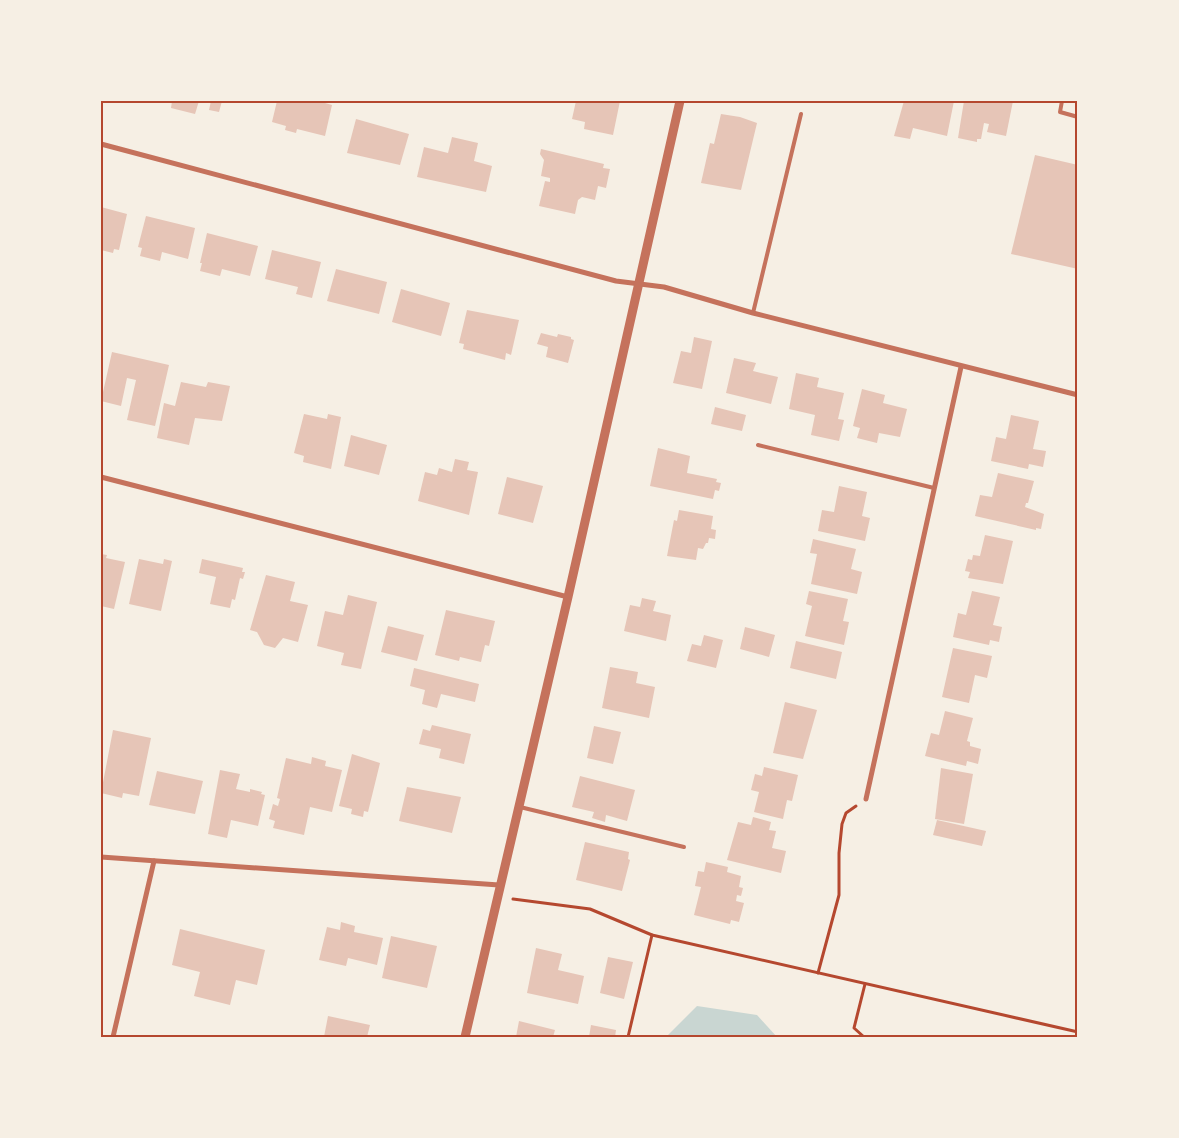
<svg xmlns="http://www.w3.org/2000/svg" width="1179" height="1138" viewBox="0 0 1179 1138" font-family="'Titillium Web',sans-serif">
<rect width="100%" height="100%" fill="#f6efe4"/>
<!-- water -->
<polygon fill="#c9d6d2" points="697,1006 757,1015 777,1037 666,1037"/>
<!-- building -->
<g fill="#e6c5b7">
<polygon points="172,101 199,101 195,114 171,108"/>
<polygon points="211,101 222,101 219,112 209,110"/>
<polygon points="277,101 318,101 332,105 325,136 297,129 296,133 285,130 286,126 272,122"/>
<polygon points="576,101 620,101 613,135 584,129 585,122 572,119"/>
<polygon points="904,101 954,101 947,136 913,128 910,139 894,136"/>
<polygon points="964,101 1013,101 1006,136 987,132 989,124 984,123 981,139 977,139 977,142 958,138"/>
<polygon points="721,114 740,117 757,123 741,190 701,183 710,143 714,144"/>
<polygon points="356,119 409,134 400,165 347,153"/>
<polygon points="452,137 478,143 474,161 492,166 486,192 417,177 424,147 448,153"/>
<polygon points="541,149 604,164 603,168 610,169 606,188 598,186 595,200 582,197 578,200 575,214 539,206 545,181 550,182 550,178 541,176 544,160 540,154"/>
<polygon points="1035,155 1078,165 1078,269 1011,254"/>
<polygon points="101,207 127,214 119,250 114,249 113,253 101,250"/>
<polygon points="146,216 195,228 188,259 162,252 160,261 140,256 142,248 138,247"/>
<polygon points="207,233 258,246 250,276 222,269 220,276 200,271 202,263 200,263"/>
<polygon points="272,250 321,262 312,298 296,294 298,287 265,279"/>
<polygon points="336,269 387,282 379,314 327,301"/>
<polygon points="401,289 450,303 441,336 392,322"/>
<polygon points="467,310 519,320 511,355 506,353 505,360 463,349 464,344 459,343"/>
<polygon points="541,333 557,337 558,334 571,337 571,339 574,340 568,363 546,357 548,347 537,344"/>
<polygon points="694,337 712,341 702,389 673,383 681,351 691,353"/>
<polygon points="112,352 169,365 155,426 127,420 136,380 127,378 121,406 101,401"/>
<polygon points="734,358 756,363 753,371 778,377 771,404 726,393"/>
<polygon points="796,373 819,378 817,387 844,393 838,419 844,420 839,441 811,435 815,415 789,409"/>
<polygon points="181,382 206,387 208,382 230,386 222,421 195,418 189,445 157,438 164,403 175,406"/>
<polygon points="862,389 885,395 883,403 907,409 900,437 879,433 877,443 857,438 860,428 853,426"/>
<polygon points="715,407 746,415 742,431 711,424"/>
<polygon points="304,414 327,419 328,414 341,417 331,469 303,462 304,456 294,453"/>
<polygon points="1011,415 1039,421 1033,449 1046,451 1043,467 1029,464 1028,469 991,461 996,437 1006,439"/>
<polygon points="351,435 387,445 379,475 344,466"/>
<polygon points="658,448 690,456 687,473 717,479 716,482 721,483 719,491 715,490 713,499 650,486"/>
<polygon points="455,459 469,462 467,470 478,472 469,515 418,501 425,472 437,475 439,468 452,472"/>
<polygon points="998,473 1034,481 1028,503 1026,503 1025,507 1044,514 1041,529 1036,528 1036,530 975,516 980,495 992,497"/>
<polygon points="507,477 543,486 533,523 498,514"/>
<polygon points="839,486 867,492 862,516 870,518 865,541 818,531 822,510 834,512"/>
<polygon points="679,510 713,516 711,529 716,530 715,539 709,538 708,543 706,543 703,549 698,548 696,560 667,556 674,520 677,521"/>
<polygon points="985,535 1013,541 1003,584 968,578 970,572 965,571 968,559 972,560 973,555 980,556"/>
<polygon points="813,539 856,549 851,569 862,572 857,594 811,584 817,554 810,553"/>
<polygon points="101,554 107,555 106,558 125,562 114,609 101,606"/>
<polygon points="139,559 163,564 164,559 172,561 161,611 129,604"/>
<polygon points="202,559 243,568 242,572 245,572 243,579 240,578 235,600 232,599 230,608 210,604 216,577 199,573"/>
<polygon points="266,575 295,582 290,601 308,605 298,642 283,638 275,648 264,645 257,632 250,630"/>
<polygon points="809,591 848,599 843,621 849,622 844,645 805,636 812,606 806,604"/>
<polygon points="972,591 1000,597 993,625 1002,627 999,642 990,640 989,645 953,637 958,613 966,615"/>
<polygon points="348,595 377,602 361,669 341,665 344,653 317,646 325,611 343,615"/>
<polygon points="642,598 656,601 653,611 671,615 666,641 624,631 630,605 640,607"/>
<polygon points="446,610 495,621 489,646 485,645 481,662 460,657 459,661 435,655"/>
<polygon points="388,626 424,635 417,661 381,652"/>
<polygon points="745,627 775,635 769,657 740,649"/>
<polygon points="704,635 723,640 716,668 687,661 692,644 701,646"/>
<polygon points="796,641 842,652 836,679 790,668"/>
<polygon points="953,648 992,656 987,678 975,675 969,703 942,697"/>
<polygon points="610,667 638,672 636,683 655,687 649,718 602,708"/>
<polygon points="414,668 479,684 475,702 441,694 437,708 422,704 425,690 410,686"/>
<polygon points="785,702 817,710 803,759 773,753"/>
<polygon points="945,711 973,718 967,741 970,742 970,746 981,749 978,764 967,761 966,766 925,756 931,733 939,735"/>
<polygon points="432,725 471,734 464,764 439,758 441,749 419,744 423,729 430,731"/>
<polygon points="594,726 621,732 613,764 587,758"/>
<polygon points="113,730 151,738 139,796 123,793 122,798 101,793"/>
<polygon points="352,754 380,763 368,812 364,811 363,817 351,814 352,809 339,806"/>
<polygon points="312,757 326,761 325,766 342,770 332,812 310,807 304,835 273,828 275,821 269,819 273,804 278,806 280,799 277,798 286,758 311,764"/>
<polygon points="764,767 798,775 792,801 787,800 783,819 754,812 759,792 751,790 755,774 762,776"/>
<polygon points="941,768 973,774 964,824 935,819"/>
<polygon points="220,770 240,774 236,789 250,792 250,789 262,792 261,794 265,795 258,826 231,820 227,838 208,834"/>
<polygon points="157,771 203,781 195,814 149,805"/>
<polygon points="580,776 635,790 627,821 606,815 605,822 592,818 594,812 572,807"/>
<polygon points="407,787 461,797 452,833 399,821"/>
<polygon points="753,817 771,822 769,830 776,831 772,848 786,851 781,873 727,860 738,822 751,825"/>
<polygon points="937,820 986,831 982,846 933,835"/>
<polygon points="585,842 629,852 628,859 630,860 622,891 576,880"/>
<polygon points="706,862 728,867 727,872 741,876 739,887 743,888 741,896 737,895 736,901 744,903 739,922 731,920 730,924 694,915 701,887 695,886 698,871 704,872"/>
<polygon points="341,922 355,926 354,932 383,938 377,965 348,958 346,966 319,960 327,927 340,930"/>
<polygon points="180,929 265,950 257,985 236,980 230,1005 194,996 200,972 172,965"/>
<polygon points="391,936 437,946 427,988 382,978"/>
<polygon points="536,948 562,954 558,970 584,976 578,1004 527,993"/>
<polygon points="608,957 633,962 624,999 600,993"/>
<polygon points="328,1016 370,1025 367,1037 324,1037"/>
<polygon points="519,1021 555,1030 553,1037 516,1037"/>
<polygon points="591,1025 616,1030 615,1037 589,1037"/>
</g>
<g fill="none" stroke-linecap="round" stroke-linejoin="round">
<!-- path -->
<g stroke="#b5482f" stroke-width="3">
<polyline points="513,899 590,909 652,935 1078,1032"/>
<polyline points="818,973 839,895 839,853 842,824 846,813 856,806"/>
<polyline points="628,1037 652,935"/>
<polyline points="864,1037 854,1028 865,984"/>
</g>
<!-- service -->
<g stroke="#c5725c" stroke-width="4">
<polyline points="1062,101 1060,112 1078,117"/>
<polyline points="753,313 801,114"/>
<polyline points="758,445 934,488"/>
<polyline points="520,807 684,847"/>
</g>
<!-- minor -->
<g stroke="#c5725c" stroke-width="5">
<polyline points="101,144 616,281 664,287 753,313 1078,395"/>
<polyline points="101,477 568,597"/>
<polyline points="866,799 961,367"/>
<polyline points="101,857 499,885"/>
<polyline points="113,1037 154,861"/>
</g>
<!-- tertiary -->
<polyline stroke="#c5725c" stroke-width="9" points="465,1037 568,597 680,101"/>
</g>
<!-- border -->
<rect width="1179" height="1138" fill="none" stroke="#f6efe4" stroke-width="205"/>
<rect x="102" y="102" width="974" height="934" fill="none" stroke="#b5482f" stroke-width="2"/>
</svg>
